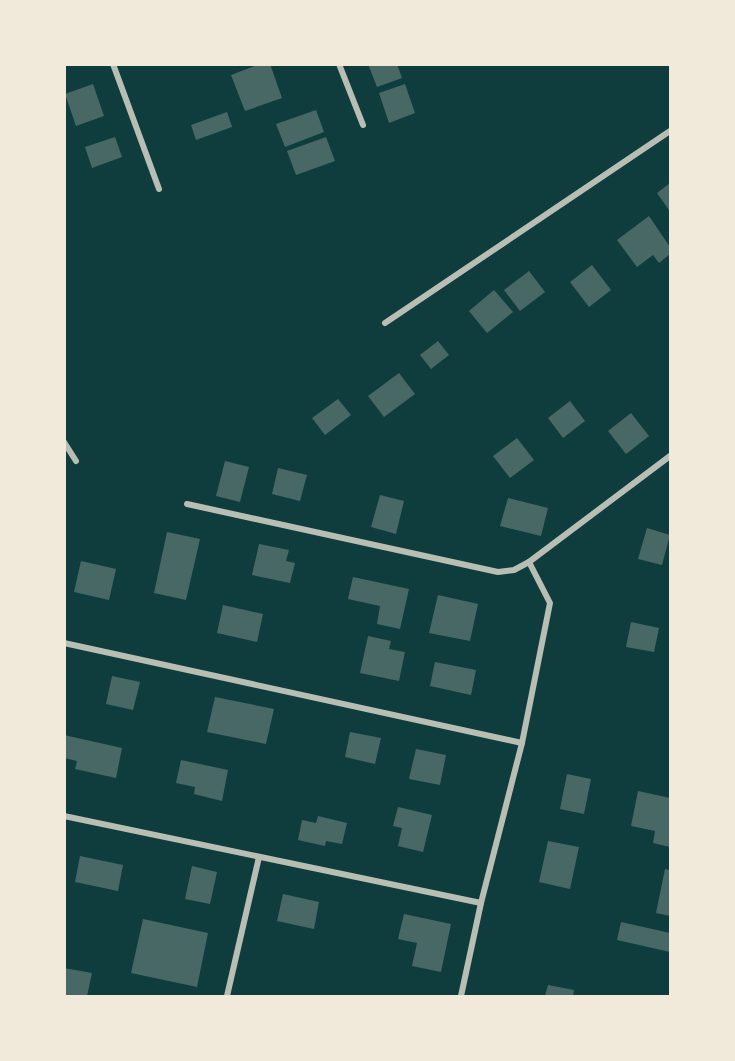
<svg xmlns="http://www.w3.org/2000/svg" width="735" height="1061" viewBox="0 0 735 1061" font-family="Ubuntu,sans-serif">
<rect width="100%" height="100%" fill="#0f3d3e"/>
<!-- building -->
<g fill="#486865">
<polygon points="260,64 270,64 282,98 245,111 231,75"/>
<polygon points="368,64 397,64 402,78 377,87"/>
<polygon points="93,84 104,116 76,126 65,94"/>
<polygon points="405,84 415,113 389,123 379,93"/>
<polygon points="316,110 324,132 285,147 276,124"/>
<polygon points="227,112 232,127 196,140 191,125"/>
<polygon points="115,137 122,157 92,168 85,147"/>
<polygon points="326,137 335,161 296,175 287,151"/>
<polygon points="670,183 670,209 669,210 657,193"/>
<polygon points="649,216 670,247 670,254 659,263 653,255 637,267 617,240"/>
<polygon points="592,265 611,290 589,307 570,282"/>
<polygon points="529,271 545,292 520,311 504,290"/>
<polygon points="494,290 513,312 487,333 469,311"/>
<polygon points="438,341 449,355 431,369 420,355"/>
<polygon points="399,373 415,394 384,417 368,396"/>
<polygon points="338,399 351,415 325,435 312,418"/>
<polygon points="570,401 585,421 563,438 548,418"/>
<polygon points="631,413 649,436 626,454 608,431"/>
<polygon points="517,438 534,460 510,478 493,456"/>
<polygon points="225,461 249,467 240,502 216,496"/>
<polygon points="278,468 307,475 300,501 272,494"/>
<polygon points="380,495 404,501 396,534 371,527"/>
<polygon points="508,498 548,508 541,536 500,526"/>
<polygon points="647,528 670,535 662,565 638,559"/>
<polygon points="167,532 200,539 186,600 154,593"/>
<polygon points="259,544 289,550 286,561 295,563 290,583 252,575"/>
<polygon points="81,561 116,569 109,600 74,592"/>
<polygon points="353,577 409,589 400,629 377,624 380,606 348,599"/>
<polygon points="438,595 478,604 470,641 429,633"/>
<polygon points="223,605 263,614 257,642 217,633"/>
<polygon points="631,622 659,628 654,652 626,647"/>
<polygon points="368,636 391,641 389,649 405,652 399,681 360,673"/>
<polygon points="435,662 476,670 471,695 430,686"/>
<polygon points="112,676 140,682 133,710 106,704"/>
<polygon points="215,697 274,709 266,744 207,732"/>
<polygon points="350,732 381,738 375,764 345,757"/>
<polygon points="64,735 122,748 116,778 75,769 77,761 64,758"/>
<polygon points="416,749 446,755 440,785 409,779"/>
<polygon points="181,760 228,770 222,801 194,794 195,787 176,783"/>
<polygon points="567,774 591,779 584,814 560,809"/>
<polygon points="638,791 670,798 670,847 653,843 655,831 631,826"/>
<polygon points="398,807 432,815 423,852 398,846 402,828 393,826"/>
<polygon points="318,816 347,823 342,844 326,841 325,846 298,840 302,820 316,823"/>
<polygon points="548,841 579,847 570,889 539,882"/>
<polygon points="80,856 123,865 118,891 75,882"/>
<polygon points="192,866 217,872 210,904 185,899"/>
<polygon points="665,869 670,870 670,916 656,913"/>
<polygon points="283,894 319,902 314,929 277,921"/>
<polygon points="404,914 451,924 441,972 412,966 417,943 398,939"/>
<polygon points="143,919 208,933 197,987 131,973"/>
<polygon points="621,922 670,933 670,952 617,940"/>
<polygon points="64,968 92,973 87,996 64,996"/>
<polygon points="548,985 574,990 573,996 545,996"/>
</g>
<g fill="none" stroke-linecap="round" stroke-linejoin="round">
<!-- minor -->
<g stroke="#b8beb3" stroke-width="6">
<polyline points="113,64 159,189"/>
<polyline points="339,64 363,125"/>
<polyline points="385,323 670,131"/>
<polyline points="64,442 76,461"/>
<polyline points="187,504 498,572 514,570 529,562 670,456"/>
<polyline points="64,643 522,743"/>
<polyline points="64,816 481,903"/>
<polyline points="227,996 259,857"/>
<polyline points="461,996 481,903 522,743 550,603 529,562"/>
</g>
</g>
<!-- border -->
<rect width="735" height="1061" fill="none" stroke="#f1e9da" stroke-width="132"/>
</svg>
